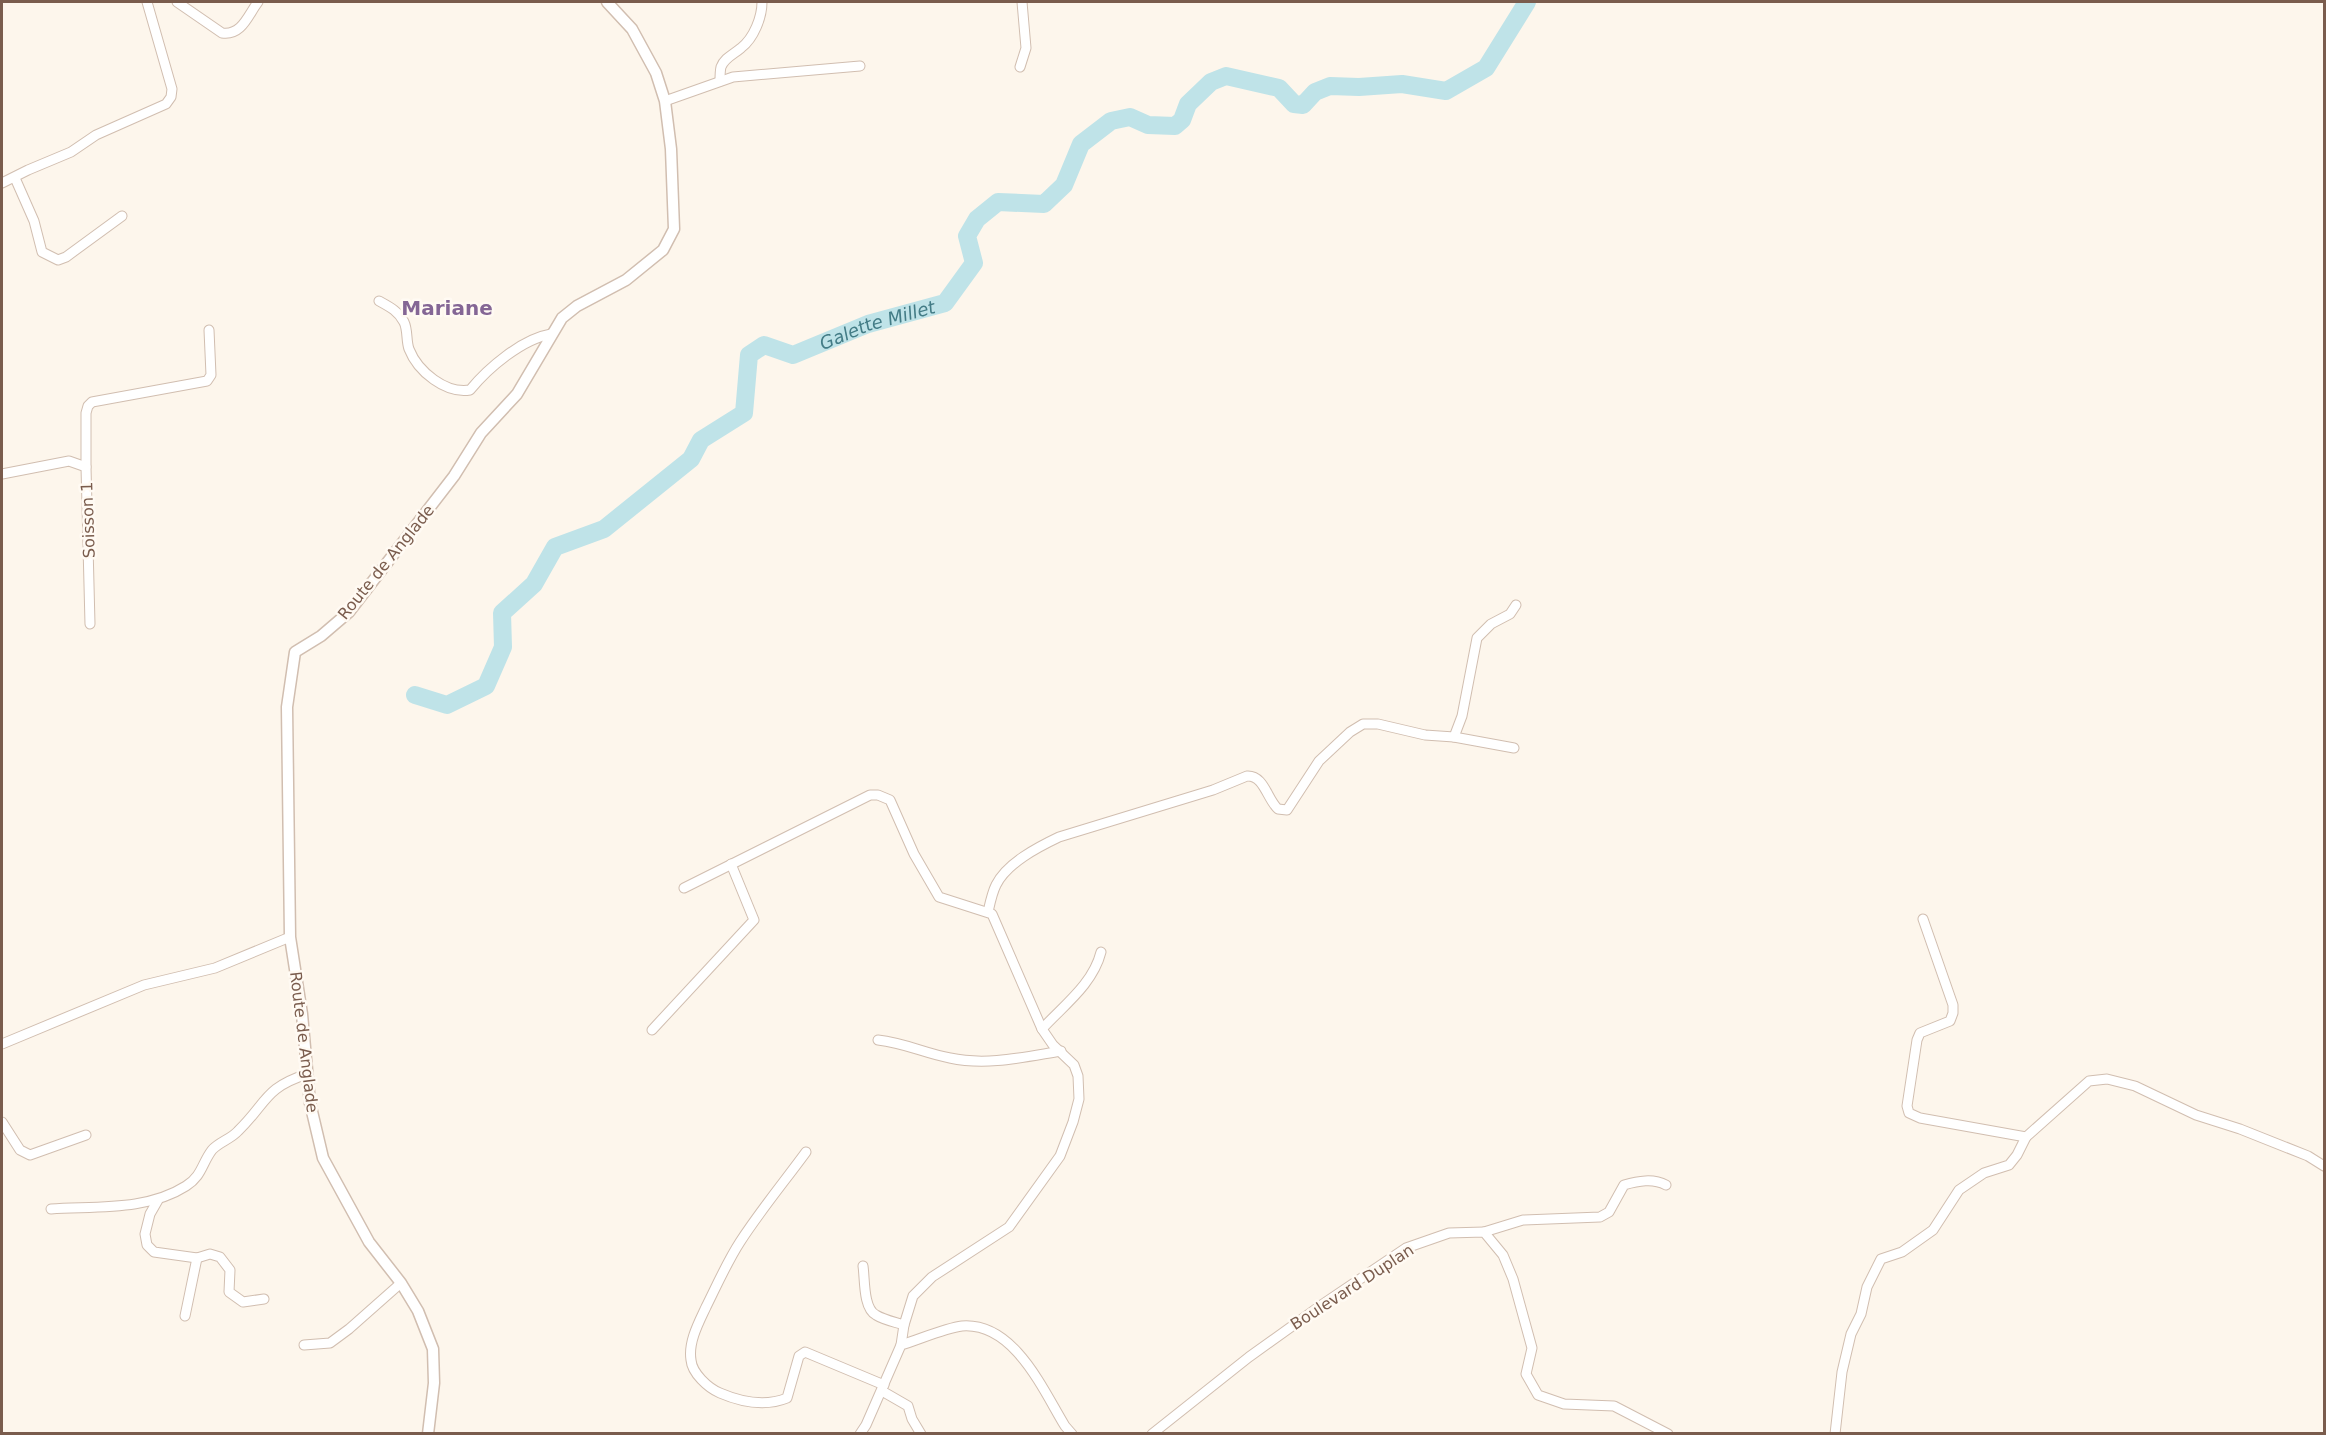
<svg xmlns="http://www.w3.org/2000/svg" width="2326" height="1435" viewBox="0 0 2326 1435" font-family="'DejaVu Sans',sans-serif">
<rect width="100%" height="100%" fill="#fdf6ec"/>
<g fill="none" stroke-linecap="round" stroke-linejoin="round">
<!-- river -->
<path stroke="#bfe3e8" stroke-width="18" id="s1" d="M415,695l32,10 39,-19 17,-39 -1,-34 32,-29 21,-37 49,-18 87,-70 10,-19 43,-27 5,-58 15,-10 29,10 75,-31 77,-21 29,-40 -7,-27 10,-17 21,-17 46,2 20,-19 17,-41 30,-23 19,-4 18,8 27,1 7,-6 6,-16 23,-22 15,-6 53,12 15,16 9,1 12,-13 15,-6 29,1 43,-3 44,7 40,-23 41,-66"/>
<!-- minor casing -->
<g stroke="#d1beb0" stroke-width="11">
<g id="minor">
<path d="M177,2l45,31c20,3 26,-18 36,-31"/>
<polyline points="1020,67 1026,48 1022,2"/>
<path d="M720,81c0,-4 0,-10 1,-14 3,-9 13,-13 20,-19 13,-10 21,-31 21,-46"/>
<polyline points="665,101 733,77 860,66"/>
<polyline points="15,178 34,221 42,252 58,260 66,257 122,216"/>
<polyline points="2,183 28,170 71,152 96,135 166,104 171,97 172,89 147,2"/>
<path d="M379,301c11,6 19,10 25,21 4,8 2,19 5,27 9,23 37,45 61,41 18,-22 52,-51 81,-56"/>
<polyline points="86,467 86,413 88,406 92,402 207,381 211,375 209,330"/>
<polyline points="2,474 69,461 86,467 90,624"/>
<polyline points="1454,737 1462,716 1477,638 1491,624 1510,614 1516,605"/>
<polyline points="684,888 870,795 878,795 890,800 914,854 939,897 992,914 1042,1029 1053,1045 1074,1065 1078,1076 1079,1099 1073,1122 1060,1156 1009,1227 932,1277 913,1296 904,1325 901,1345"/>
<path d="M988,912c2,-9 4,-19 8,-27 11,-22 42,-38 63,-48l154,-47 34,-14c17,-1 20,23 31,33l9,1 32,-49 31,-29 13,-8h15l47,11 29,2 60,11"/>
<polyline points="1923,919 1953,1005 1953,1013 1950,1021 1920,1033 1917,1040 1907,1106 1909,1113 1920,1118 2026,1137"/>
<path d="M1042,1029c22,-24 51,-45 59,-77"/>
<polyline points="652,1030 754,920 731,864"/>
<path d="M878,1040c27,3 46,13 72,18 37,8 74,-1 111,-7"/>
<polyline points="2,1044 144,985 215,968 290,937"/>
<polyline points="2,1122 20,1150 30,1155 86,1135"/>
<path d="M806,1152c-22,30 -46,59 -66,90 -13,20 -23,43 -34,65 -7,15 -18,35 -15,53 1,13 17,28 29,33 21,9 45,14 67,5l12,-42 6,-4 79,33"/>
<polyline points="158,1200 150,1214 145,1234 147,1245 154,1252 197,1258 210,1254 220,1257 230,1270 229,1292 243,1302 264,1299"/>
<path d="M51,1209c45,-3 96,2 135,-23 16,-10 16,-23 26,-36 7,-8 19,-11 26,-19 29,-28 26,-43 69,-57"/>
<path d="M1484,1232l39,-12 77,-3 9,-5 15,-27c14,-4 29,-7 42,0"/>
<path d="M863,1266c2,13 0,42 13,49 8,5 19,7 28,10"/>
<polyline points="185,1316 197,1258"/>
<polyline points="304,1345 330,1343 349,1329 401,1283"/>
<polyline points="882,1391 908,1406 912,1419 921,1434"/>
<path d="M860,1434l6,-9 35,-80c17,-5 44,-17 61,-19 52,-4 81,64 103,100l7,8"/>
<polyline points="1152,1434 1249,1357 1323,1304 1406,1248 1449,1233 1484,1232 1503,1255 1513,1279 1532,1348 1526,1374 1538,1395 1564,1404 1614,1406 1668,1434"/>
<polyline points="1835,1434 1842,1372 1851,1334 1861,1314 1867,1287 1881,1259 1902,1252 1933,1230 1959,1190 1984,1173 2009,1165 2017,1155 2026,1137 2089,1081 2107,1079 2135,1086 2196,1115 2240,1129 2308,1156 2324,1166"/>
</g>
</g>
<!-- tertiary casing -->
<g stroke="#d1beb0" stroke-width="13">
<polyline id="tertiary" points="428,1434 434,1383 433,1349 418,1311 401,1283 369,1242 323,1158 310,1103 302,1014 290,937 287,707 295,652 321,636 349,612 454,476 481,433 517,394 562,318 577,306 626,280 663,250 674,229 671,149 665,101 656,73 632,29 607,2"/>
</g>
<!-- minor -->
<use href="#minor" stroke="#fff" stroke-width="9"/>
<!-- tertiary -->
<use href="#tertiary" stroke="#fff" stroke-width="10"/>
</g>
<g text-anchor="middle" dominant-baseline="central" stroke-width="5" stroke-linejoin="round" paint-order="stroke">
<!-- street labels -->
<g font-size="16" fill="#7a5c4d" stroke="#fffaf3">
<text transform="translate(88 520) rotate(-92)">Soisson 1</text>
<text transform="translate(386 562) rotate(-51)">Route de Anglade</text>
<text transform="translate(304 1042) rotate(83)">Route de Anglade</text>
<text transform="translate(1352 1287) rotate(-33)">Boulevard Duplan</text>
</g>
<!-- water labels -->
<g font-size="18" font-style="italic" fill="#437c86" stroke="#fffaf3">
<text stroke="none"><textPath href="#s1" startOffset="672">Galette Millet</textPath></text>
</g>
<!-- quarter labels -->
<g font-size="20" font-weight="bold" fill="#846695" stroke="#fffaf3">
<text x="447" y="308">Mariane</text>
</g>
</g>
<!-- border -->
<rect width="2326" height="1435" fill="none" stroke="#7a5c4d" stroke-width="6"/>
</svg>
